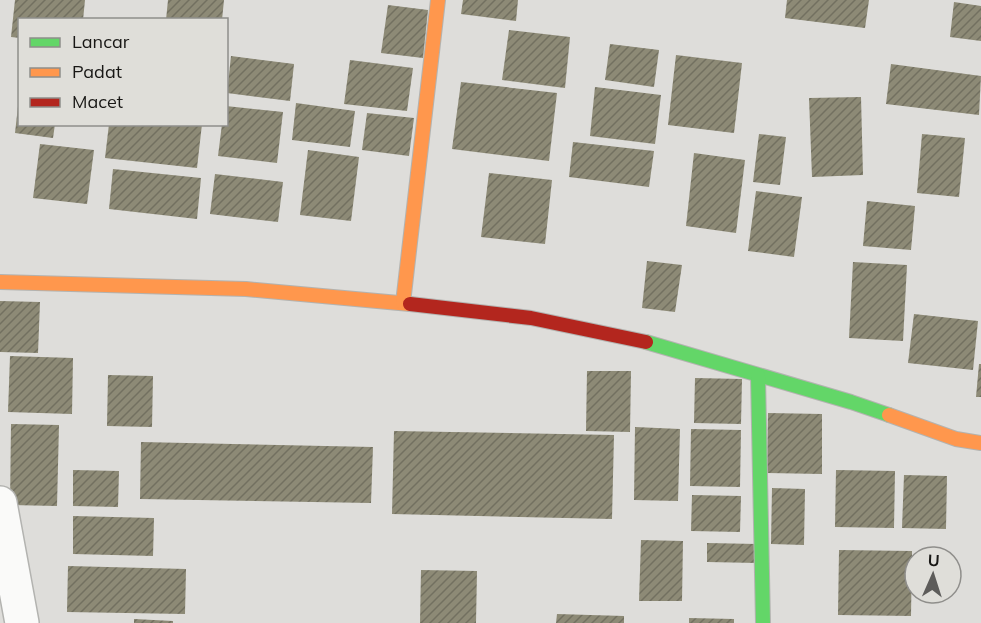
<svg xmlns="http://www.w3.org/2000/svg" width="981" height="623" viewBox="0 0 981 623" font-family="Mulish,sans-serif">
<defs>
<pattern id="building-hatch" width="6" height="6" patternUnits="userSpaceOnUse" patternTransform="scale(1.5)"><rect width="6" height="6" fill="#8d8a76"/><path d="M-1 1l2-2M0 6l6-6M5 7l2-2" fill="none" stroke="#727060"/></pattern>
</defs>
<rect width="100%" height="100%" fill="#deddda"/>
<!-- building -->
<g fill="url(#building-hatch)">
<polygon points="15,0 85,0 83,20 20,20 20,38 11,37"/>
<polygon points="168,0 224,0 222,20 166,20"/>
<polygon points="463,0 518,0 516,21 461,14"/>
<polygon points="787,0 869,0 865,28 785,18"/>
<polygon points="954,2 981,6 981,41 950,37"/>
<polygon points="388,5 428,10 423,58 381,53"/>
<polygon points="509,30 570,37 565,88 502,80"/>
<polygon points="610,44 659,50 654,87 605,80"/>
<polygon points="676,55 742,63 734,133 668,125"/>
<polygon points="231,56 294,64 290,101 227,93"/>
<polygon points="350,60 413,68 407,111 344,104"/>
<polygon points="891,64 981,76 979,115 886,104"/>
<polygon points="461,82 557,93 549,161 452,149"/>
<polygon points="595,87 661,95 655,144 590,136"/>
<polygon points="861,97 863,175 812,177 809,98"/>
<polygon points="296,103 355,111 350,147 292,140"/>
<polygon points="18,106 20,124 55,124 53,138 15,133"/>
<polygon points="226,106 283,112 277,163 218,156 222,124 226,124"/>
<polygon points="367,113 414,118 409,156 362,150"/>
<polygon points="109,124 202,124 197,168 105,158"/>
<polygon points="759,134 786,137 780,185 753,182"/>
<polygon points="922,134 965,138 959,197 917,193"/>
<polygon points="573,142 654,151 649,187 569,177"/>
<polygon points="40,144 94,150 87,204 33,198"/>
<polygon points="308,150 359,157 351,221 300,215"/>
<polygon points="694,153 745,160 736,233 686,226"/>
<polygon points="113,169 201,178 197,219 109,209"/>
<polygon points="489,173 552,180 545,244 481,237"/>
<polygon points="215,174 283,182 278,222 210,214"/>
<polygon points="756,191 802,197 794,257 748,251"/>
<polygon points="867,201 915,206 911,250 863,246"/>
<polygon points="647,261 682,265 675,312 642,308"/>
<polygon points="853,262 907,265 903,341 849,338"/>
<polygon points="0,301 40,302 38,353 0,352"/>
<polygon points="914,314 978,321 973,370 908,363"/>
<polygon points="10,356 73,358 72,414 8,412"/>
<polygon points="979,364 981,364 981,397 976,397"/>
<polygon points="587,371 631,371 630,432 586,431"/>
<polygon points="108,375 153,376 152,427 107,426"/>
<polygon points="695,378 742,379 741,424 694,423"/>
<polygon points="768,413 822,414 822,474 767,473"/>
<polygon points="11,424 59,425 57,506 10,505"/>
<polygon points="635,427 680,429 678,501 634,500"/>
<polygon points="691,429 741,430 740,487 690,486"/>
<polygon points="394,431 614,435 612,519 392,514"/>
<polygon points="141,442 373,447 371,503 140,499"/>
<polygon points="73,470 119,471 118,507 73,506"/>
<polygon points="836,470 895,471 894,528 835,527"/>
<polygon points="904,475 947,476 946,529 902,528"/>
<polygon points="772,488 805,489 804,545 771,544"/>
<polygon points="692,495 741,496 740,532 691,531"/>
<polygon points="73,516 154,518 153,556 73,554"/>
<polygon points="641,540 683,541 682,601 639,601"/>
<polygon points="707,543 757,544 757,563 707,562"/>
<polygon points="839,550 912,551 911,616 838,615"/>
<polygon points="68,566 186,569 185,614 67,612"/>
<polygon points="421,570 477,571 476,623 420,623"/>
<polygon points="557,614 624,616 624,623 556,623"/>
<polygon points="689,618 734,619 734,623 689,623"/>
<polygon points="134,619 173,621 173,623 134,623"/>
</g>
<g fill="none" stroke-linecap="round" stroke-linejoin="round">
<!-- street casing -->
<g stroke="#b3b3b0" stroke-width="36">
<polyline id="street" points="0,503 22,623"/>
</g>
<!-- fast casing -->
<g stroke="#b3b3b0" stroke-width="16">
<g id="fast">
<polyline points="646,342 851,402 889,415"/>
<polyline points="758,376 763,623"/>
</g>
</g>
<!-- slow casing -->
<g stroke="#b3b3b0" stroke-width="16">
<g id="slow">
<polyline points="0,282 246,289 410,304"/>
<polyline points="403,303 438,0"/>
<polyline points="889,415 956,439 981,443"/>
</g>
</g>
<!-- jam casing -->
<g stroke="#b3b3b0" stroke-width="16">
<polyline id="jam" points="410,304 531,318 646,342"/>
</g>
<!-- street -->
<use href="#street" stroke="#fafaf9" stroke-width="33"/>
<!-- fast -->
<use href="#fast" stroke="#63d668" stroke-width="14"/>
<!-- slow -->
<use href="#slow" stroke="#ff974d" stroke-width="14"/>
<!-- jam -->
<use href="#jam" stroke="#b3261e" stroke-width="14"/>
</g>
<!-- legend -->
<rect x="18" y="18" width="210" height="108" fill="#dfded9" stroke="#8f8e8b" stroke-width="1.5"/>
<rect x="30" y="38" width="30" height="9" fill="#63d668" stroke="#8f8e8b" stroke-width="1.5"/>
<text x="72" y="48" font-size="18" fill="#181715">Lancar</text>
<rect x="30" y="68" width="30" height="9" fill="#ff974d" stroke="#8f8e8b" stroke-width="1.5"/>
<text x="72" y="78" font-size="18" fill="#181715">Padat</text>
<rect x="30" y="98" width="30" height="9" fill="#b3261e" stroke="#8f8e8b" stroke-width="1.5"/>
<text x="72" y="108" font-size="18" fill="#181715">Macet</text>
<!-- north arrow -->
<g transform="translate(933 575) rotate(3)"><circle r="28" fill="#dfded9" stroke="#8f8e8b" stroke-width="1.5"/>
<path d="M0-4.5L10 22L0 15L-10 22Z" fill="#5d5c5a"/>
<text y="-9" font-size="16" font-weight="bold" text-anchor="middle" fill="#181715">U</text>
</g>
</svg>
